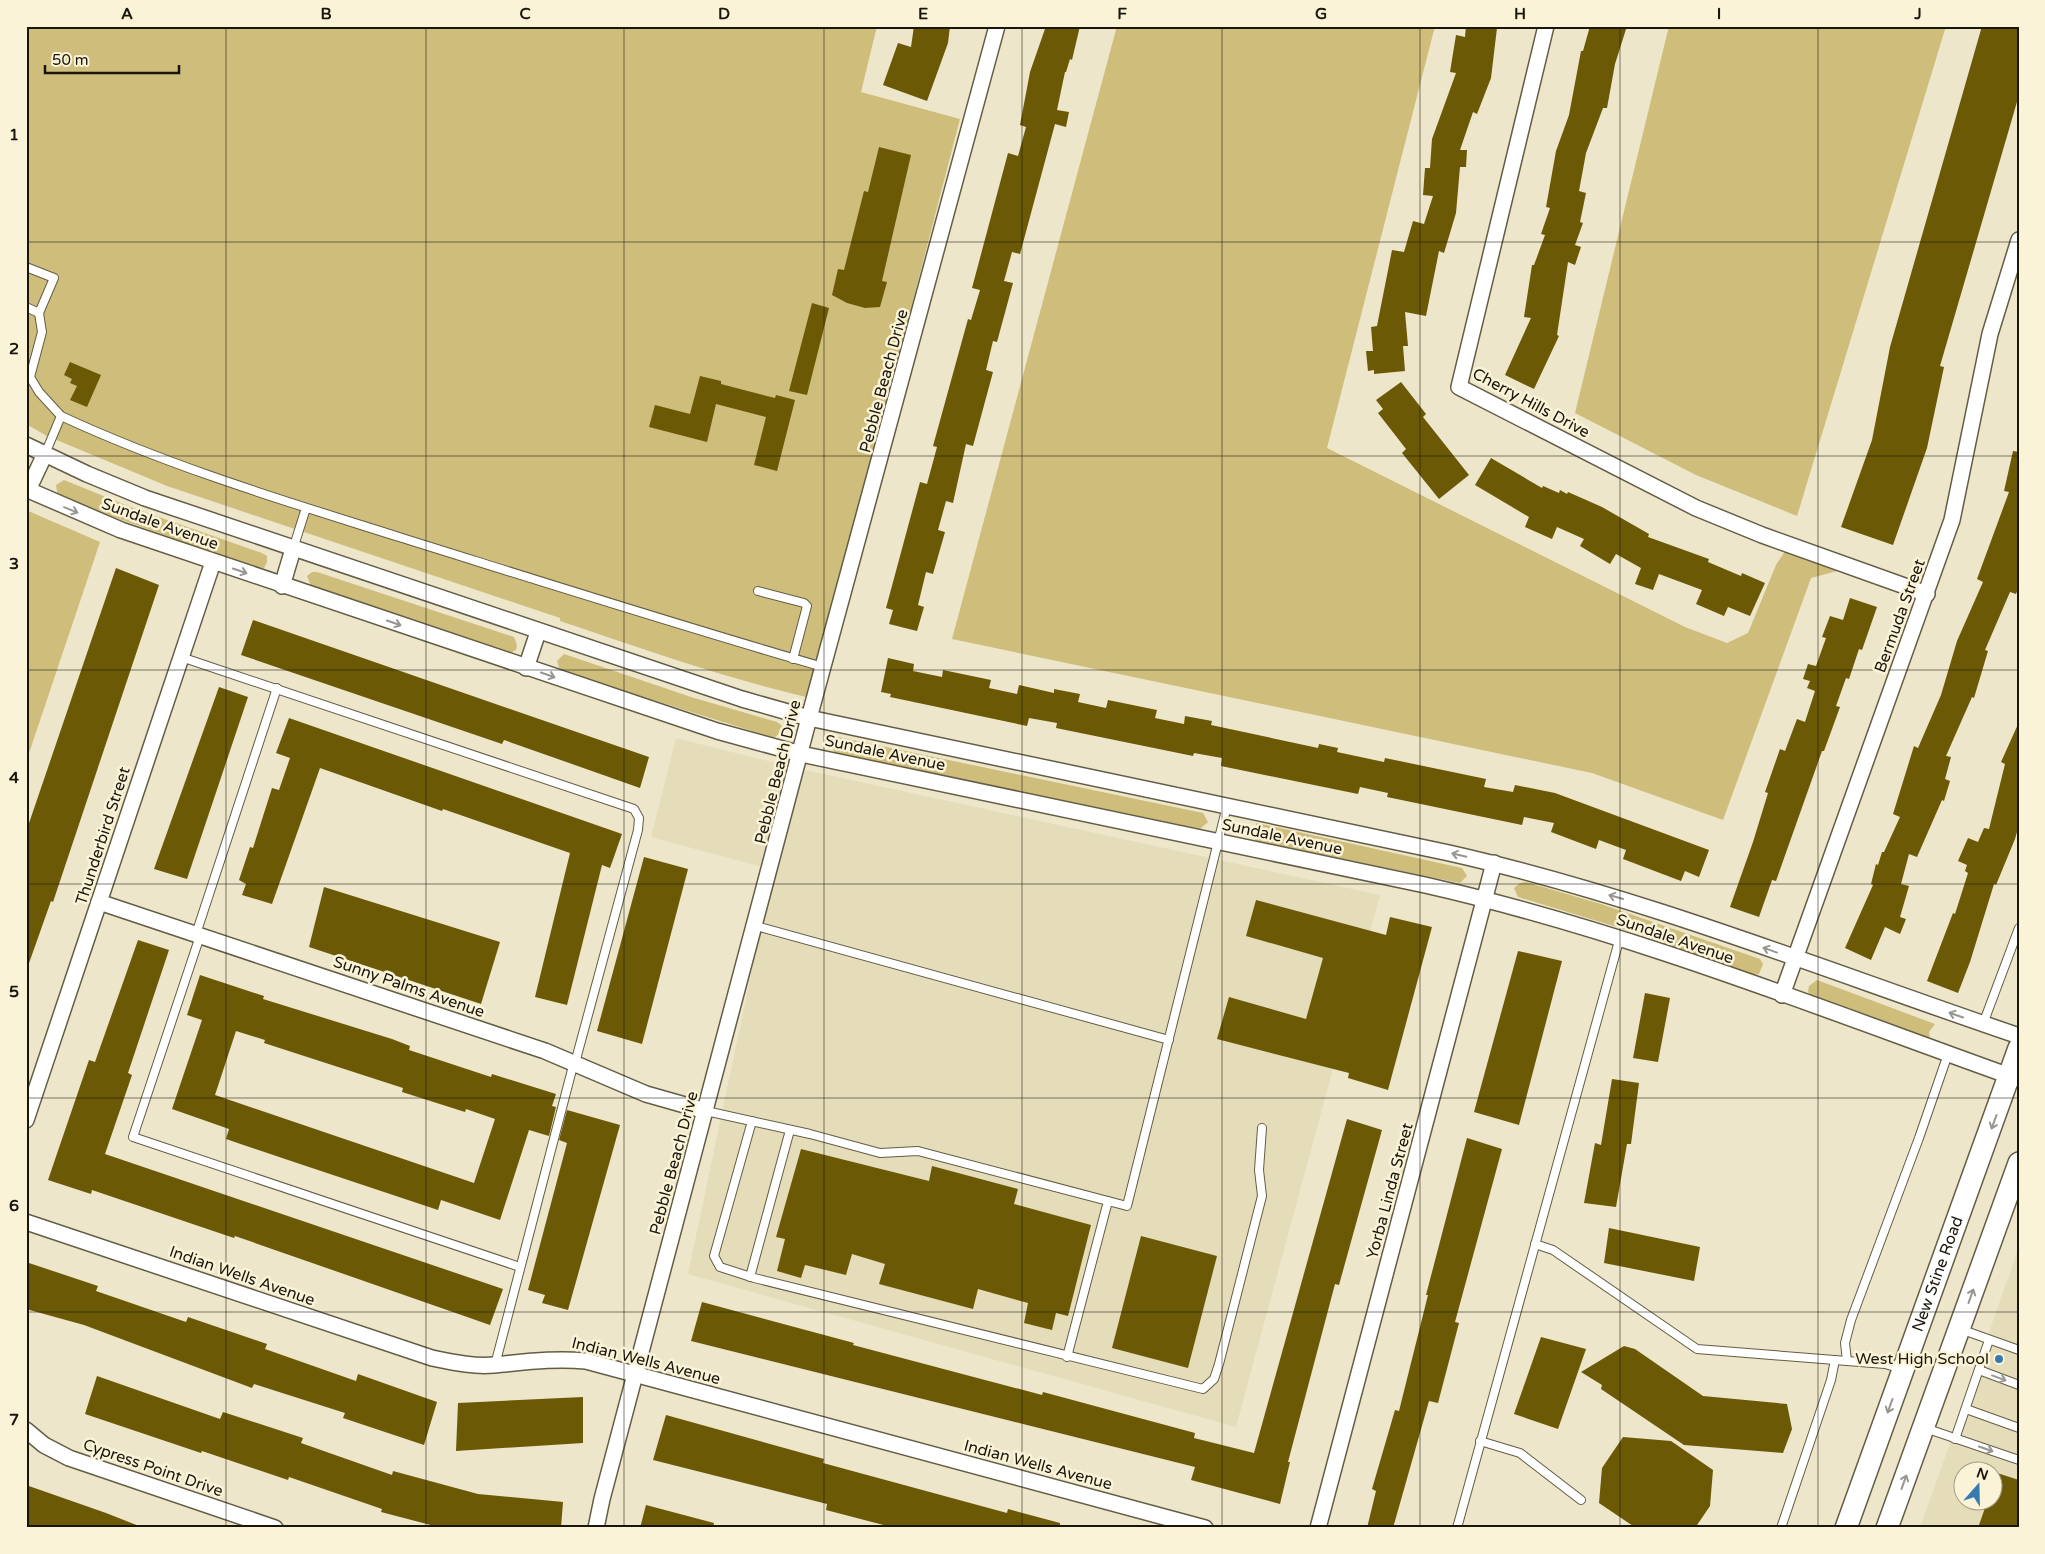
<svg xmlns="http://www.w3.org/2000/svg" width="2045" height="1554" viewBox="0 0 2045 1554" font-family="'Varela Round',sans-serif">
<rect width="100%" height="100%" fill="#ede6ca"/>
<!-- built -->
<g fill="#e5dcb9" fill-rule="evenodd">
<polygon points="676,738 796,768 1380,895 1236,1427 688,1274 773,870 651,837"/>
<path d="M2019,1247v281h-99zM1962,1472h30v30h-30z"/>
</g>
<!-- green -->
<g fill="#cebd7b">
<path d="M26,26h851l-16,66 99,27 -150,579c-85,-20 -167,-49 -250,-77v-3l-393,-132 -120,-50 -21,-12z"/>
<polygon points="1117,26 1435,26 1327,448 1685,627 1727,643 1748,633 1776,565 1789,545 1852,567 1811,578 1723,820 1592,773 952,639"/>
<polygon points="1669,26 1946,26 1797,516 1696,475 1575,413"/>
<polygon points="64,480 133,508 262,553 267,556 267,562 264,568 253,567 58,497 56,485"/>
<polygon points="26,510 100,542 26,762"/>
<polygon points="312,572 317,572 514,637 517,645 516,650 510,653 311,586 307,576"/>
<polygon points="564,654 691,697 777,722 782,726 782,731 774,738 560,671 557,661"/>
<polygon points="838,737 1203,813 1208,822 1200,829 835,753 833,749 836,738"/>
<polygon points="1257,823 1462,868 1467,876 1460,883 1256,841 1251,832"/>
<polygon points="1526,882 1601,904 1760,959 1763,964 1759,974 1753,975 1640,934 1518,897 1514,888 1520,883"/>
<polygon points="1817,980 1935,1024 1929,1032 1930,1039 1812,997 1808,992 1809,986"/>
</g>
<!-- building -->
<g fill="#6b5906" fill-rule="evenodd">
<polygon points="914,26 950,26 948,43 927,101 883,85 898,43 911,47"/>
<polygon points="1046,26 1080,26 1072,60 1070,59 1066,72 1065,72 1057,110 1069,112 1066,127 1055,124 1020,254 1012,252 1004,281 1013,283 997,342 993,341 986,370 993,372 973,446 966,444 953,503 946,501 938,530 945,532 933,574 926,572 918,605 924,607 917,631 889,624 893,610 886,608 920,482 927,484 937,447 933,446 968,319 971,320 980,290 972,288 1008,153 1018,156 1026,127 1020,125 1030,72"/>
<polygon points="1466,26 1497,28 1491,78 1477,114 1473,112 1460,150 1467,150 1466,167 1460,167 1456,213 1444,253 1439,251 1426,316 1405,312 1408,346 1403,346 1405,371 1374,374 1374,370 1368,371 1366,351 1373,351 1371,327 1377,326 1392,250 1404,252 1413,221 1424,224 1433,196 1423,195 1425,168 1430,168 1432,139 1456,73 1450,72 1456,35 1465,37"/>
<polygon points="1590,26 1627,26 1615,64 1607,108 1603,108 1586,153 1579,191 1586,193 1580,222 1583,223 1575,245 1581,247 1575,265 1568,262 1557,335 1559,336 1534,389 1505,375 1531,318 1524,317 1532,265 1534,265 1545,235 1541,234 1550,208 1546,207 1556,151 1569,115 1581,51 1583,51"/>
<polygon points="1982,26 2019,26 2019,95 1940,366 1944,367 1927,448 1893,545 1841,527 1872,440 1890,347"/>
<polygon points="879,147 911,155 882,281 887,282 880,307 865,308 847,303 832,295 838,269 844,270 864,191 868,192"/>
<polygon points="812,303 829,308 807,395 789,391"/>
<polygon points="70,362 101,375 87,407 70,400 77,386 70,383 72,379 64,375"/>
<polygon points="700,376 721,381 721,384 775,398 776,395 795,400 777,471 754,465 766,417 716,404 707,442 649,427 655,405 690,414"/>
<polygon points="1401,382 1426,414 1423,417 1469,475 1439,499 1402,453 1406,449 1378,413 1383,409 1376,400"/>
<polygon points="2013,451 2019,452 2019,586 2016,594 2010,592 1985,650 1988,651 1974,698 1972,697 1946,756 1951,757 1945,779 1950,781 1944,801 1942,800 1917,857 1909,854 1901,884 1909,886 1900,917 1906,919 1900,934 1885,927 1871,960 1845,948 1873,885 1871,884 1876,864 1878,865 1882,852 1884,852 1900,817 1893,814 1914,746 1918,748 1941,695 1957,641 1983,582 1977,579 2009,492 2004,491"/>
<polygon points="1491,458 1542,488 1543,486 1559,493 1560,490 1567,494 1568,492 1602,507 1649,534 1648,537 1709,559 1708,562 1741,576 1742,573 1765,583 1750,616 1728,607 1724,616 1696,604 1702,590 1659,574 1653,590 1635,584 1641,568 1616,554 1610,564 1580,546 1584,539 1557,527 1552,539 1525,527 1529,517 1475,485"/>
<polygon points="116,568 159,585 53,902 51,901 28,966 26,965 26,832"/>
<polygon points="1850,598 1877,607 1862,650 1859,649 1849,679 1846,678 1836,706 1840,707 1824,751 1822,751 1776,881 1772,880 1759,917 1730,907 1753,842 1768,793 1765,792 1780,749 1785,751 1797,719 1805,722 1815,691 1807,688 1810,681 1803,679 1808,664 1816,666 1826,638 1822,637 1830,616 1843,620"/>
<polygon points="253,620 649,757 640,788 504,740 502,744 241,655"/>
<polygon points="888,658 914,664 913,671 942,677 943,670 991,680 989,688 1017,694 1019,685 1054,693 1054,689 1080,694 1078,702 1106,708 1108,700 1157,710 1155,718 1184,724 1185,716 1212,721 1211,725 1318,748 1319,744 1338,748 1337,752 1384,762 1385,758 1486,779 1484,787 1513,792 1515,785 1555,793 1709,850 1699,877 1685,871 1681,881 1623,859 1626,850 1599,840 1596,849 1551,832 1554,823 1524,817 1522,825 1387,797 1388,793 1360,787 1358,794 1221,766 1222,758 1194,753 1193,756 1056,728 1057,723 1029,718 1027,726 890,697 891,694 881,692"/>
<polygon points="219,687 248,697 187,879 154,869"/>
<polygon points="289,718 622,834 610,868 602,865 567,1005 535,997 570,853 443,809 442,811 320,768 272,904 242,895 246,884 239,880 250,847 253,848 272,788 279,790 290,758 276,753"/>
<polygon points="2019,722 2019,825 2015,839 1996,885 1994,884 1970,962 1958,993 1927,981 1953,913 1955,914 1968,873 1965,871 1967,865 1958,861 1968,838 1978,842 1984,828 1989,829 2005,764 2001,762"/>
<polygon points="644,857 688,869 642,1044 597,1031"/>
<polygon points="324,887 500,942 481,1004 309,947"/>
<polygon points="1256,900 1386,935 1390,917 1432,927 1388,1090 1348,1078 1349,1073 1217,1039 1229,997 1306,1019 1323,958 1246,936"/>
<polygon points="138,940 169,950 128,1073 132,1075 105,1154 503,1289 490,1325 235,1236 234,1238 92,1190 91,1194 48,1180 89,1060 95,1062"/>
<polygon points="1518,951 1562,961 1519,1125 1474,1112"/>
<path d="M200,975l64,21 -1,3 129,40 18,7 -1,4 82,27 1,-3 64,20 -4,12 4,1 -7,29 -20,-6 -29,90 -59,-20 -3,10 -144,-48 -68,-23 3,-10 -57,-20 30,-89 -15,-5zM236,1031l29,9 -1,3 139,45 -1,4 63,20 1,-3 29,10 -21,64 -259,-88z"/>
<polygon points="1645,993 1670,998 1658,1062 1633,1058"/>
<polygon points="1612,1079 1639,1083 1631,1144 1627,1144 1616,1207 1584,1203 1595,1143 1601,1145"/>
<polygon points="567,1110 620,1125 568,1310 542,1303 545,1295 528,1290 567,1143 559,1140"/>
<polygon points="1347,1119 1382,1130 1339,1285 1335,1284 1288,1462 1290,1462 1280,1504 1191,1480 1195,1467 691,1341 702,1302 854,1343 853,1345 1042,1395 1043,1392 1195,1433 1194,1438 1254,1453"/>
<polygon points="1467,1138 1502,1149 1455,1322 1459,1323 1438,1403 1429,1401 1393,1528 1367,1528 1376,1491 1372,1489 1395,1410 1399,1411 1428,1295 1426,1295"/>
<polygon points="801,1149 929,1181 932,1166 1018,1189 1014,1204 1091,1225 1068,1316 1056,1313 1052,1330 1024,1323 1028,1303 978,1289 973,1309 879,1284 885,1264 852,1254 846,1275 805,1265 801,1278 777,1271 785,1239 776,1237"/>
<polygon points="1609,1228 1700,1247 1694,1281 1604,1263"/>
<polygon points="1141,1236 1217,1256 1188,1368 1112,1348"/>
<polygon points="26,1262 98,1286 96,1291 186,1322 188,1317 267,1344 265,1349 356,1381 358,1374 437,1402 424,1445 343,1418 345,1413 254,1384 252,1388 84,1325 26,1309"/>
<polygon points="1541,1337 1586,1349 1558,1429 1514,1414"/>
<polygon points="1624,1346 1635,1349 1703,1396 1787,1404 1792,1429 1783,1453 1684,1445 1601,1389 1602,1385 1581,1372"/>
<polygon points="97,1376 220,1419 223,1412 303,1438 301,1443 392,1475 393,1471 478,1494 563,1502 561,1528 442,1528 381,1512 382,1509 289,1477 288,1480 202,1451 201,1453 85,1414"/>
<polygon points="583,1397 583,1443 456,1451 458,1403"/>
<polygon points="666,1415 824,1459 823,1463 1007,1513 1008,1509 1060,1523 1060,1528 895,1528 826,1510 827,1504 653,1460"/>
<polygon points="1623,1437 1671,1441 1713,1470 1710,1506 1695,1528 1636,1528 1599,1503 1602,1468"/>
<polygon points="1997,1473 2019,1480 2019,1528 1978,1528 1987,1502 1992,1502 1992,1485"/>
<polygon points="26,1485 106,1513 139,1526 139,1528 26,1528"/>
<polygon points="646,1505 714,1523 713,1528 640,1528"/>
</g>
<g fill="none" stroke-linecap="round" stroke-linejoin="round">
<!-- service casing -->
<g stroke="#635d45" stroke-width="10">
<g id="service">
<polyline points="26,267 54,278 39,313 42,332 30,377 39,392 61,416"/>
<polyline points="26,307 39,313"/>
<path d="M45,454l16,-38c110,51 224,85 338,121 141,44 282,89 424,130"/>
<polyline points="293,549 306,508"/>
<polyline points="758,591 804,603 807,606 793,659"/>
<polyline points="181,657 634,809 639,818 638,830 575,1063"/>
<polyline points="756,926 1169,1040"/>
<polyline points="196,934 277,688"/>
<polyline points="200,936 133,1137 520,1267"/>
<polyline points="1983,1024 2019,928"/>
<polyline points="706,1111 810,1134 880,1153 918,1151 1127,1206 1227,806"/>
<polyline points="752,1121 714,1256 720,1267 754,1278 1203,1389 1214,1379 1219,1364 1262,1196 1259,1170 1262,1128"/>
<polyline points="1535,1244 1553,1250 1697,1349 1885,1364 1902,1369"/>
<polyline points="750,1277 790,1130"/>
<polyline points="1960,1329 2019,1350"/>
<polyline points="1067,1357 1108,1201"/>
<polyline points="1847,1361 1845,1343 1851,1320 1919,1138 1948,1054"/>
<polyline points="495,1365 574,1062"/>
<polyline points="1979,1370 2019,1385"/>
<polyline points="1966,1409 2019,1428"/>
<polyline points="1925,1428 2019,1460"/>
<polyline points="1955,1439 1989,1340"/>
<polyline points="1480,1441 1520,1453 1581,1500"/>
<polyline points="1457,1528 1620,937"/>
<polyline points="1781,1528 1831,1380 1835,1360"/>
</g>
</g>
<!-- minor casing -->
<g stroke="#635d45" stroke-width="18">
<g id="minor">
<polyline points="1546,26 1459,387 1696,508 1762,535 1927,594"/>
<path d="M26,445l61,29 58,24 597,201 67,19 640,135c195,44 381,119 570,183"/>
<path d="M26,489l95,41 596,201 84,23 624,131c203,46 397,124 593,194"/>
<polyline points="28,490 45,454"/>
<polyline points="282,586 293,549"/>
<polyline points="526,668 538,632"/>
<polyline points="99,902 545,1051 646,1094 706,1111"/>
<polyline points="1782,995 1952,520 1990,334 2019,240"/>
<polyline points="26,1120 213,562"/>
<path d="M26,1222l406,136c20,4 41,9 62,7 32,-3 60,-7 92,-4l619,167"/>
<polyline points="26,1430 44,1445 69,1458 275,1528"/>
<polyline points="596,1528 602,1499 809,718 997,26"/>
<polyline points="1318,1528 1494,863"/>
</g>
</g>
<!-- secondary casing -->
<g stroke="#635d45" stroke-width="24">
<g id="secondary">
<path id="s1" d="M1846,1528l173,-480"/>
<polyline points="1887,1528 2019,1163"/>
</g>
</g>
<!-- service -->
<use href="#service" stroke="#fff" stroke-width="8"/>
<!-- minor -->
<use href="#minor" stroke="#fff" stroke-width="15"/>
<!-- secondary -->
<use href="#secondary" stroke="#fff" stroke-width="21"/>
</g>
<!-- one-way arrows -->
<defs><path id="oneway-shaft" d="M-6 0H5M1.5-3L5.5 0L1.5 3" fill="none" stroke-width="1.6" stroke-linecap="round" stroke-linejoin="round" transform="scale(1.25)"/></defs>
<g stroke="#989692">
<use href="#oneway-shaft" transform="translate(71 510) rotate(22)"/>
<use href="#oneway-shaft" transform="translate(240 571) rotate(19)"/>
<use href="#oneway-shaft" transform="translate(394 623) rotate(19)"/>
<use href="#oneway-shaft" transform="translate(548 675) rotate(19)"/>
<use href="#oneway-shaft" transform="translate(1459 855) rotate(-167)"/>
<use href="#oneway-shaft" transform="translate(1616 897) rotate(-164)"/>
<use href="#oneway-shaft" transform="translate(1770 950) rotate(-160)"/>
<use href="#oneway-shaft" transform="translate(1956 1015) rotate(-161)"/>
<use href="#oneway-shaft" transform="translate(1994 1122) rotate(110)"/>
<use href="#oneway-shaft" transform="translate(1971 1296) rotate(-70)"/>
<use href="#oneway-shaft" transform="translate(1999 1378) rotate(20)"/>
<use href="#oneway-shaft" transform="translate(1890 1406) rotate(110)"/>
<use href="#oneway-shaft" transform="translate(1986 1449) rotate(19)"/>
<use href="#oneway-shaft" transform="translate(1904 1482) rotate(-70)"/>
</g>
<!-- grid -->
<path fill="none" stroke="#19160c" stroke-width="1" stroke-opacity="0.55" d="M226,26v1502M426,26v1502M624,26v1502M824,26v1502M1022,26v1502M1222,26v1502M1420,26v1502M1620,26v1502M1818,26v1502M26,242h1993M26,456h1993M26,670h1993M26,884h1993M26,1098h1993M26,1312h1993"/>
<!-- markers -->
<circle fill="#367bb0" stroke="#fbf3d7" stroke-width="2" cx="1999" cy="1359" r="5"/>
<g text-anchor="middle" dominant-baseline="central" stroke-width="5" stroke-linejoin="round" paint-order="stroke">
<!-- street labels -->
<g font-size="16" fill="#19160c" stroke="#fbf3d7">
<text transform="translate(884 381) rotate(-75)">Pebble Beach Drive</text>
<text transform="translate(1531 403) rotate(28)">Cherry Hills Drive</text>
<text transform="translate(160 524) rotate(20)">Sundale Avenue</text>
<text transform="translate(1900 616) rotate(-70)">Bermuda Street</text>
<text transform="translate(885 753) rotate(12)">Sundale Avenue</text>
<text transform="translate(778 772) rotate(-76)">Pebble Beach Drive</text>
<text transform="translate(103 836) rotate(-72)">Thunderbird Street</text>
<text transform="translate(1282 837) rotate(12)">Sundale Avenue</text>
<text transform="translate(1675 939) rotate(19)">Sundale Avenue</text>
<text transform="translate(409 987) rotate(19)">Sunny Palms Avenue</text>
<text transform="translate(674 1163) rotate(-75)">Pebble Beach Drive</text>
<text transform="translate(1390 1191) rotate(-75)">Yorba Linda Street</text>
<text stroke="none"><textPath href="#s1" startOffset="270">New Stine Road</textPath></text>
<text transform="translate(242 1276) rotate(19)">Indian Wells Avenue</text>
<text transform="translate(646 1361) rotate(14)">Indian Wells Avenue</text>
<text transform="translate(1038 1465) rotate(15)">Indian Wells Avenue</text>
<text transform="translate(153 1468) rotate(19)">Cypress Point Drive</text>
</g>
<!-- poi labels -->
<g font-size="16" fill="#19160c" stroke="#fbf3d7" text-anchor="end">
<text x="1989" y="1359">West High School</text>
</g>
</g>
<!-- border -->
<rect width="2045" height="1554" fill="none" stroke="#fbf3d7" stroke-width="55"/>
<!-- north arrow -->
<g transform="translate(1978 1486) rotate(20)"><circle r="24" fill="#fbf3d7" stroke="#a19b86"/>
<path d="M0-4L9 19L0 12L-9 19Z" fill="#367bb0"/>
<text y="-8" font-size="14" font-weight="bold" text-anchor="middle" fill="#19160c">N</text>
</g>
<!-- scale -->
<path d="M45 65v8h134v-8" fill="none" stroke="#19160c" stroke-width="2.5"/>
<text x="52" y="65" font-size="15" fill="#19160c" stroke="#fbf3d7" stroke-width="4" paint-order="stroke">50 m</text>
<rect x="28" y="28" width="1990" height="1498" fill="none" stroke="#19160c" stroke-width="2"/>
<g font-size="16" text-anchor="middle" font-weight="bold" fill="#19160c">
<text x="127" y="19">A</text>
<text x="326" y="19">B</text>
<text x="525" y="19">C</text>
<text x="724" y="19">D</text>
<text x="923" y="19">E</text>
<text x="1122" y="19">F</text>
<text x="1321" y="19">G</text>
<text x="1520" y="19">H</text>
<text x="1719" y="19">I</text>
<text x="1918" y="19">J</text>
<text x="14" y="140">1</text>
<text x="14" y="354">2</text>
<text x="14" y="569">3</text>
<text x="14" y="783">4</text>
<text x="14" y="997">5</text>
<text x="14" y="1211">6</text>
<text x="14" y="1425">7</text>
</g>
</svg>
